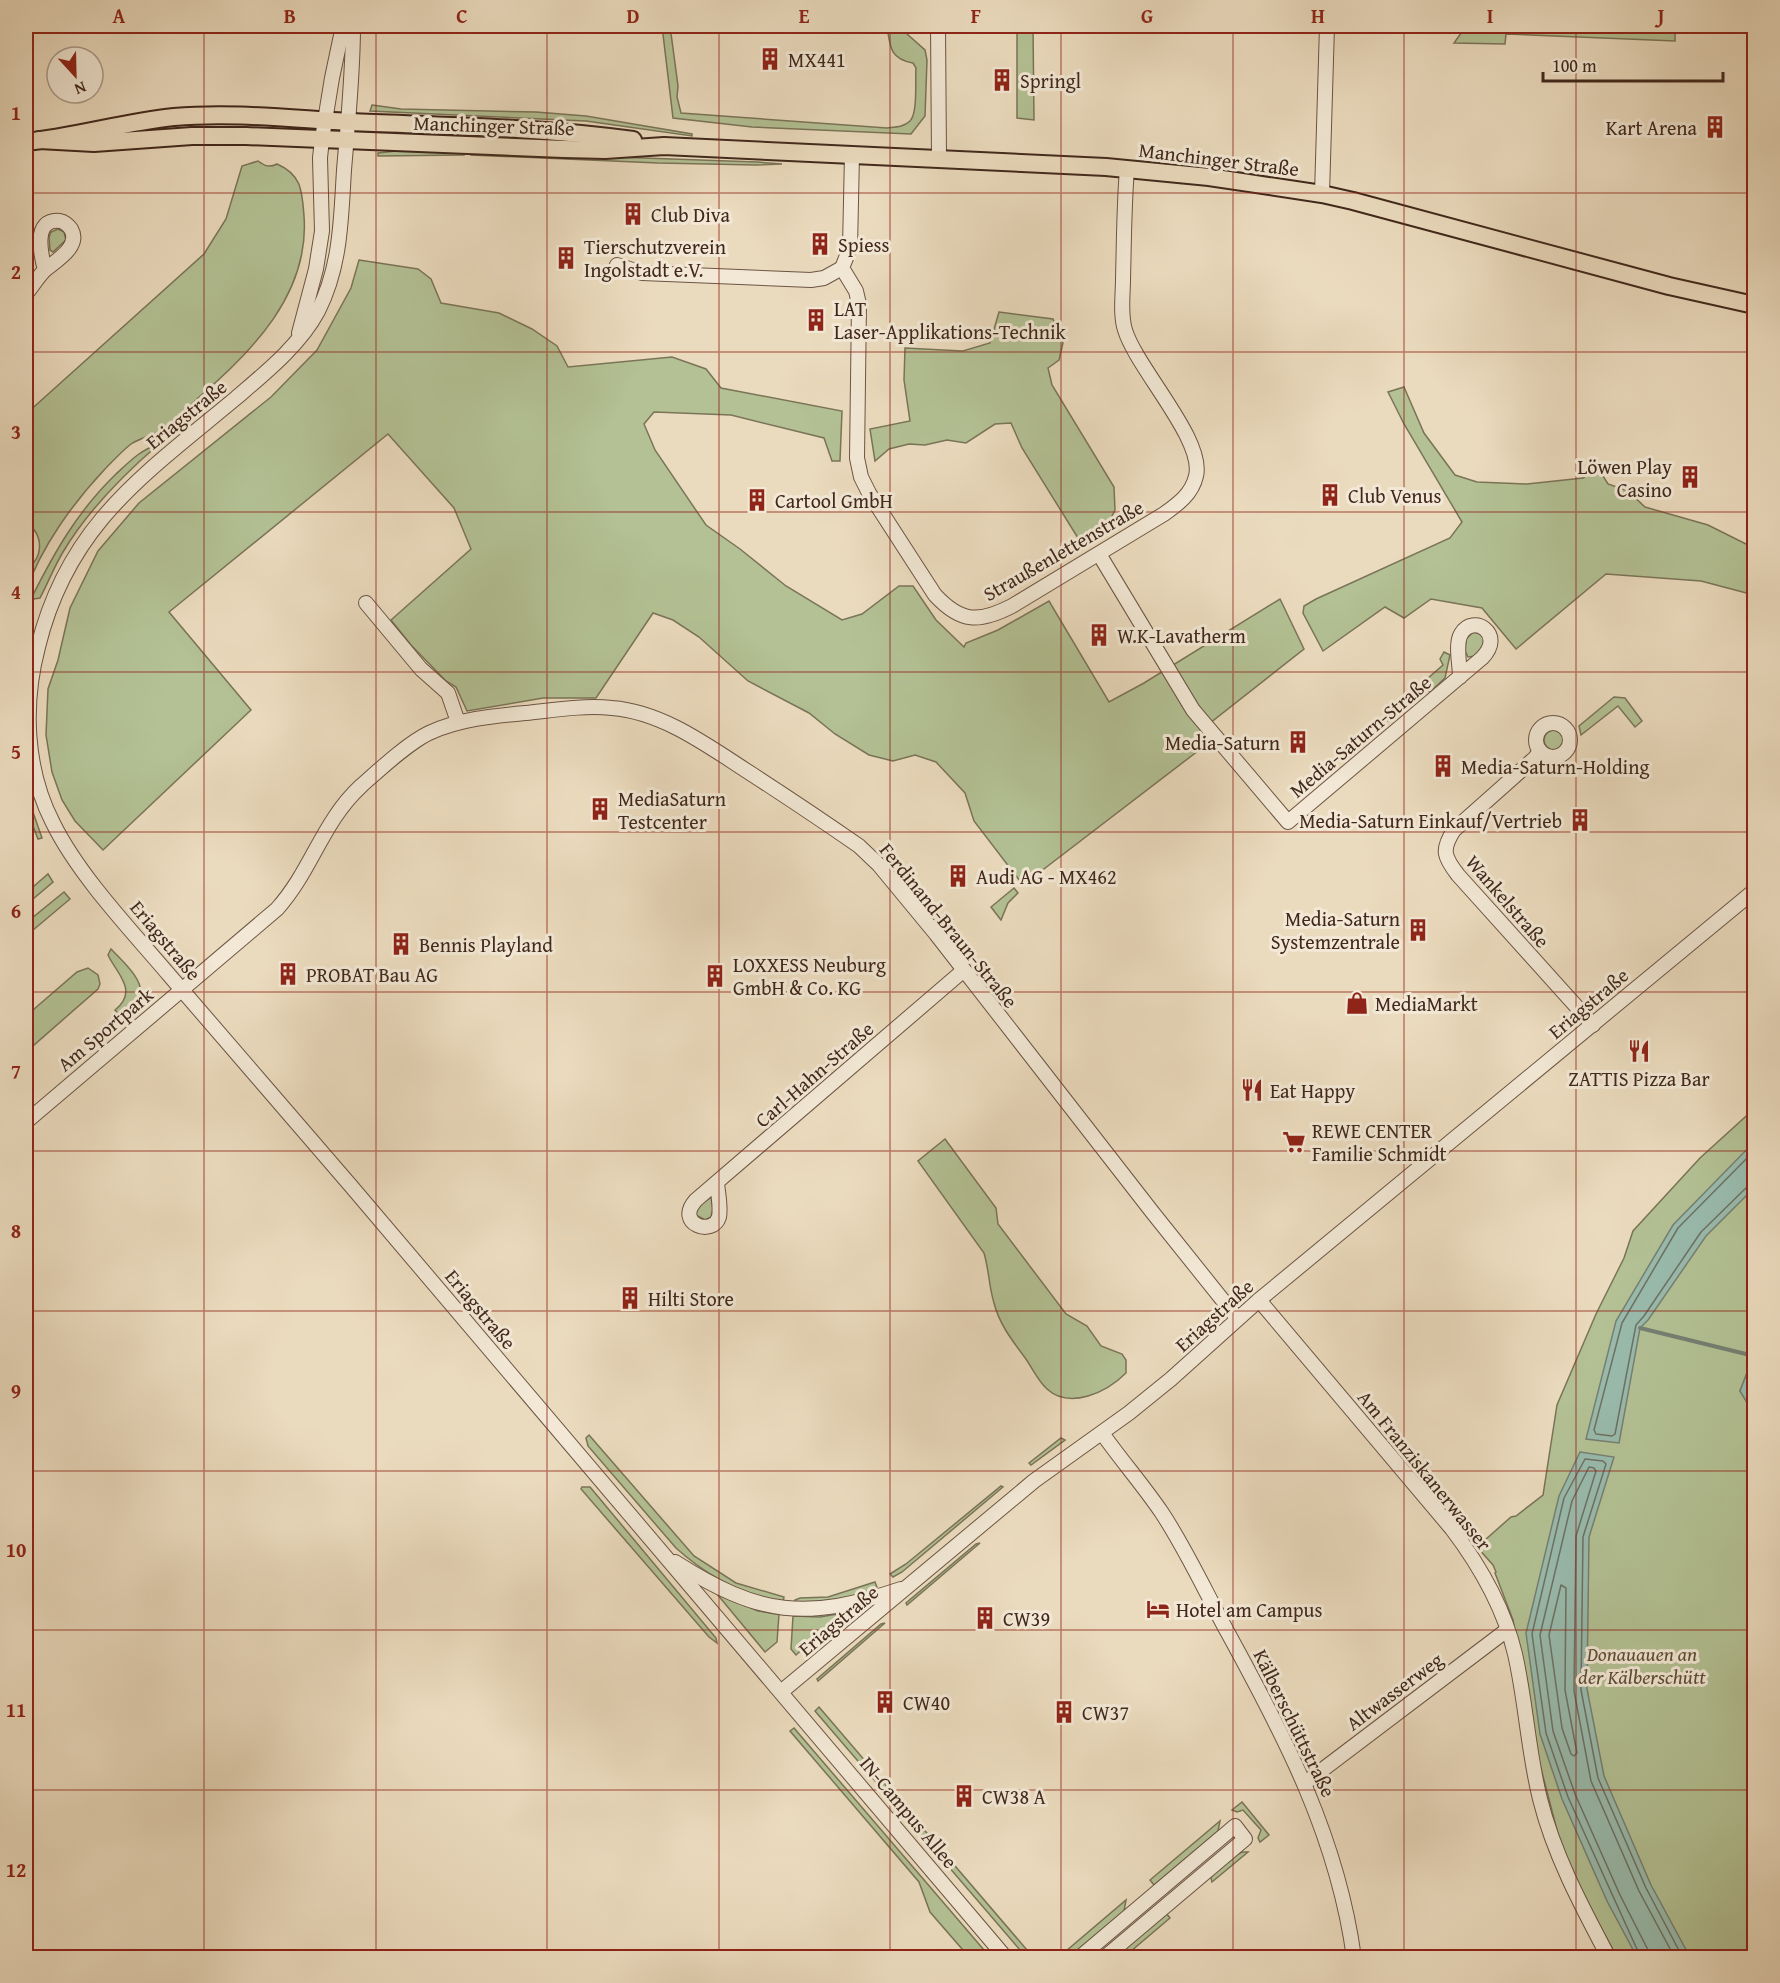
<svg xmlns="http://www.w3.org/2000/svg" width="1780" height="1983" viewBox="0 0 1780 1983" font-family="'Gentium Book Plus',serif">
<rect width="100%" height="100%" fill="#ebdbbe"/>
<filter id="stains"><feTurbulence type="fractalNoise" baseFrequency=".00333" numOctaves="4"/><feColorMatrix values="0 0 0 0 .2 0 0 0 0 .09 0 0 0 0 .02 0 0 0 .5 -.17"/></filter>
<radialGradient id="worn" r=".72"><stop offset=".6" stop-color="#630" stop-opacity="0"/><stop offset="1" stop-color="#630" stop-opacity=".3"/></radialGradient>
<!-- green -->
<g fill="#b3c194" stroke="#7a7458" stroke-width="1.5">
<path d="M662,26h8l8,60 -1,11 4,16 206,15c8,-1 17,-1 23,-7 8,-8 5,-41 6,-53l-3,-5c-23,-4 -23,-16 -26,-37h11l27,24 2,10 -2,56 -14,18 -159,-7 -79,-9z"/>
<polygon points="986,26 1033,26 1034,120 1017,118 1017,28 986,29"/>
<polygon points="1466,26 1675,26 1675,41 1506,34 1505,44 1454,43"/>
<polygon points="372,105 401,109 536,112 586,116 692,134 692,136 586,121 370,111"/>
<polygon points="406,150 463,152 464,155 378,156 378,153"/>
<polygon points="471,152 757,162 782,164 756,165 658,163 471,155"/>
<path d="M258,161c7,5 11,7 19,3 25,11 25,27 27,52 6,77 -52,136 -106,182 -12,11 -24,25 -38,33 -9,5 -20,7 -29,13 -9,7 -18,17 -26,25 -32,34 -64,78 -79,122v-22c18,-11 18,-35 0,-46v-109l178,-160 22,-35 16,-53z"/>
<polygon points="58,229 64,232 66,240 53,252 50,250 49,237 51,232"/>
<polygon points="359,260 418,269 431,279 441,303 499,313 532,329 557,346 568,367 672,357 706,369 721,388 842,411 840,461 832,461 824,438 731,415 654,412 644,424 655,450 706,525 740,549 786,586 842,620 862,614 899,586 913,586 936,620 964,647 966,643 998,630 1049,601 1109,702 1144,683 1280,599 1304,649 1200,731 1207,744 1023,885 974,821 965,793 936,762 915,755 893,761 869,755 835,734 809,713 748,681 699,637 673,620 653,613 596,698 543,698 467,711 456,687 446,681 411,645 391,620 471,549 454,508 388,434 169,612 251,710 103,850 75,821 62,800 52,772 46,735 48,689 58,660 70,608 98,551 139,503 271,397 317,350 351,288"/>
<polygon points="999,312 1053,319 1063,343 1059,360 1048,368 1052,385 1114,487 1115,510 1106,528 1078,538 1022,448 1011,423 995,424 966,443 947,440 925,445 909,444 889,449 875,461 870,429 910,421 904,380 905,348 963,351 990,343"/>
<polygon points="1404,387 1424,433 1455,475 1477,482 1527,484 1583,478 1598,468 1608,484 1628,491 1645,507 1708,525 1754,548 1754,595 1701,581 1606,574 1516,649 1482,608 1431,599 1404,618 1385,607 1323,651 1303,613 1304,606 1316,599 1450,538 1462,522 1404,424 1388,392"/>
<path d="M159,444c-36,31 -71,66 -96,108 -9,15 -15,31 -23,46l-6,1 -2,-2c23,-46 46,-86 83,-122 14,-13 25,-25 44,-31z"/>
<polygon points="1473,632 1482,634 1486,642 1476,656 1468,657 1465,651 1466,639"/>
<polygon points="1444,652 1450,655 1445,678 1430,692 1425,689 1388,721 1384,716 1443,665 1440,659"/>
<polygon points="1614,697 1625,698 1642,721 1635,727 1618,706 1581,735 1579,726"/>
<circle cx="1554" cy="740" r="10"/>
<polygon points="26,789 27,795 42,838 38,839 26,808"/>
<polygon points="905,873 927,901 924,903 902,875"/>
<polygon points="48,874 53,882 26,905 26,893"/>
<polygon points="1014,888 1018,893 1008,903 1001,920 991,907"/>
<polygon points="64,892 70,899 26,936 26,931 29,928 26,923"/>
<path d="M111,949c10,11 34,31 29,47 -3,9 -13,16 -19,21l-6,-7c24,-19 2,-36 -7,-55z"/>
<polygon points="88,968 98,975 100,984 98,989 34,1045 26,1048 26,1016 77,972"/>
<polygon points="1754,1109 1754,1355 1740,1391 1754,1414 1754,1957 1617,1957 1579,1888 1559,1838 1531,1730 1513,1620 1495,1573 1496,1572 1493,1565 1477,1547 1511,1517 1516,1516 1543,1495 1557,1405 1596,1314 1624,1258 1633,1231 1700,1158"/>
<path d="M945,1139l51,69 2,16 68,90 21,12 14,20 21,8 4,6v13c-19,19 -56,37 -79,16 -10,-9 -16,-24 -24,-34 -12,-16 -24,-32 -29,-52 -5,-16 -5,-33 -10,-50l-66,-92z"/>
<polygon points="711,1197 713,1209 711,1217 705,1220 696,1215 697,1207"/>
<path d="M589,1435l105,121 42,27 48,14 -1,5c-41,-7 -76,-26 -107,-54l-88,-102 -2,-8z"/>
<polygon points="1061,1438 1065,1440 1031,1465 1029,1463"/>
<polygon points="1001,1486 1003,1487 902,1572 893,1577 890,1574 906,1564"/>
<polygon points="582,1487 590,1487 716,1638 717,1643 709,1637 581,1489"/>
<polygon points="980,1543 907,1605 906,1603 976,1544"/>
<path d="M875,1582l2,5c-26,12 -53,17 -82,15v-2l5,-2 28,-1z"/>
<polygon points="717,1594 758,1611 779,1614 777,1642 765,1652"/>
<polygon points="843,1613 796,1655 791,1649 793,1616 820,1617"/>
<polygon points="885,1623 818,1681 817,1679 881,1624"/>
<polygon points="819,1707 1033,1957 1026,1957 815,1711"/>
<polygon points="794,1728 990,1957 969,1957 930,1912 919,1882 790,1731"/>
<polygon points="1242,1802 1269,1835 1260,1842 1258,1838 1261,1830 1243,1810 1237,1812 1232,1810"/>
<polygon points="1220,1821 1218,1831 1154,1885 1150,1880"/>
<polygon points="1242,1852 1248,1852 1212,1882 1211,1878 1213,1874 1234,1856"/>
<polygon points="1126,1900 1124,1911 1069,1957 1059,1957"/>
<polygon points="1166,1913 1170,1918 1124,1957 1114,1958"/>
</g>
<!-- water -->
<g fill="#99bbad" stroke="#768073" stroke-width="1.5">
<polygon points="1754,1142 1754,1188 1706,1236 1648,1320 1640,1328 1619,1443 1586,1439 1616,1321 1673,1225"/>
<polygon points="1754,1355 1754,1414 1740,1391"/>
<polygon points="1580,1452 1614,1457 1589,1537 1587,1689 1604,1776 1651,1885 1690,1957 1637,1957 1607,1901 1562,1799 1540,1734 1526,1633 1559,1496"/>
</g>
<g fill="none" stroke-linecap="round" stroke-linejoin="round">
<!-- shore -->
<g stroke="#6d7264" stroke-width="1.5">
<polyline points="1754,1151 1678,1228 1622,1323 1594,1430 1596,1434 1612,1436 1615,1434 1636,1325 1644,1316 1701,1232 1748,1186 1754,1184"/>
<polygon points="1561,1585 1566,1588 1565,1690 1577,1753 1574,1756 1571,1754 1562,1728 1549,1635"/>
<polyline points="1641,1958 1568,1797 1546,1733 1532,1634 1564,1498 1585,1459 1603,1461 1606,1464 1583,1537 1581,1690 1598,1778 1646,1888 1683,1958"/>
<polyline points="1649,1958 1648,1950 1620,1895 1575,1794 1553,1731 1540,1635 1572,1501 1589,1467 1594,1468 1596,1471 1576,1536 1574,1691 1591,1781 1639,1891 1675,1958"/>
</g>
<!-- stream -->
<polyline stroke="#768073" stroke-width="4" points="1640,1328 1754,1356"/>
<!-- minor casing -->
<g stroke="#6c5544" stroke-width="16">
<g id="minor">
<path d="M353,26c0,48 -5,96 -9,144 -3,48 -3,96 -26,141 -18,34 -53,62 -82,87 -91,76 -168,126 -198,249 -15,57 -13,122 15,176 26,53 79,108 117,153 60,70 121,140 181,210 219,256 437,514 655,772"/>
<polyline points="938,26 939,158"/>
<path d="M852,154l-2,94 -8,20 14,23 3,13 -2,154 4,19 8,16 66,102c26,28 44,28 77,11l152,-92c14,-10 28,-20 32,-38 9,-36 -59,-107 -71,-146 -5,-16 -2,-35 -2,-51 1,-37 1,-74 4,-110"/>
<polyline points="1322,194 1327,26"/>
<polyline points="617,265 642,273 811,280 824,278 842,268"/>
<path d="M26,294c7,-8 12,-18 20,-25 11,-9 35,-23 25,-40 -3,-4 -6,-7 -11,-8 -28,-3 -19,34 -15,49"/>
<polyline points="299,333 316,269 322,231 320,158 322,139 332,78 343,26"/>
<path d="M1099,554l94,156 95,112 194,-164c24,-24 -9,-45 -21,-24 -6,10 -1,31 -1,43"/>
<polyline points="366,603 421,669 448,693 458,722"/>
<circle cx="1553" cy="740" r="17"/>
<path d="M1540,751l-5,7 -81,72c-13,20 -10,27 4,45l135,150"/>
<path d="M26,1122l251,-213c35,-39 45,-87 84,-123 18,-16 47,-43 68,-53 30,-14 64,-17 97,-20 28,-3 58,-8 86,-5 51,4 96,38 138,65 37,24 73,48 109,73l20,19 57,69 217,279 84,105"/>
<path d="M717,1183c1,11 4,24 2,34 -6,20 -45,7 -23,-17l268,-230"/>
<path d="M1259,1300l193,229c28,37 52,79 63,125 11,48 13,97 25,145 14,56 42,108 69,159"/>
<path d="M1102,1433c19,27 41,52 60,80 25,38 44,80 66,120 57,104 110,205 126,325"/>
<path d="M675,1562c84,54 131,59 226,27"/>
<polyline points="781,1692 1034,1481 1129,1413 1171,1379 1259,1300 1754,891"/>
<polyline points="1305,1783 1507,1630"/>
<polyline points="1079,1958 1235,1826 1245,1839 1104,1958"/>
</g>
</g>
<!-- major casing -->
<g stroke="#41281c" stroke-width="20">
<g id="major">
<polyline points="39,140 94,143 192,136 246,136 564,149 605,150 664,146 1106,167 1209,177 1322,194 1353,201 1669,286 1754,305"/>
<path d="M26,142c49,-5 98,-20 148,-25 59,-5 119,2 177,5 95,4 189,5 282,18"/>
</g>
</g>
<!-- minor -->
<use href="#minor" stroke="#f2e8d5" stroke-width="14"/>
<!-- major -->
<use href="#major" stroke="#ebdbbe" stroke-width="16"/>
</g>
<!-- grid -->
<path fill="none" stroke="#8f2418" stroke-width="1.5" stroke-opacity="0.55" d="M204,26v1932M376,26v1932M547,26v1932M719,26v1932M890,26v1932M1061,26v1932M1233,26v1932M1404,26v1932M1576,26v1932M26,193h1728M26,352h1728M26,512h1728M26,672h1728M26,832h1728M26,992h1728M26,1151h1728M26,1311h1728M26,1471h1728M26,1630h1728M26,1790h1728"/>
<!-- icons -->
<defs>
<g id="building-bare" transform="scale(1.8)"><path d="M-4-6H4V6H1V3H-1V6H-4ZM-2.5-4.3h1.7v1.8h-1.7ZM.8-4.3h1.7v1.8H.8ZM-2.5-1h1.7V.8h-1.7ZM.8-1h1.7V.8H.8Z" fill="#8f2418" stroke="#f2e8d5" stroke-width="2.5" paint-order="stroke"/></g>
<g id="shop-bare" transform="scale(1.8)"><path d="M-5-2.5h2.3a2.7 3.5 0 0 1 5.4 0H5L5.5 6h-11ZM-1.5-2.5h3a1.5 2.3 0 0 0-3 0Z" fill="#8f2418" stroke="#f2e8d5" stroke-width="2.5" paint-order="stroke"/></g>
<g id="restaurant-bare" transform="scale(1.8)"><path d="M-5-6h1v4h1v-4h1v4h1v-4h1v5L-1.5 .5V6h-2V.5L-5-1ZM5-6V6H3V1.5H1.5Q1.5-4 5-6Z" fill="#8f2418" stroke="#f2e8d5" stroke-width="2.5" paint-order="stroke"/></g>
<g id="supermarket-bare" transform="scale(1.8)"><path d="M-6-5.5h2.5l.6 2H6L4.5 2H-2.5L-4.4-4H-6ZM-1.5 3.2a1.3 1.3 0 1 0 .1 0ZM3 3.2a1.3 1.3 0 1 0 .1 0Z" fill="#8f2418" stroke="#f2e8d5" stroke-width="2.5" paint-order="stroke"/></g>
<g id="hotel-bare" transform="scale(1.8)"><path d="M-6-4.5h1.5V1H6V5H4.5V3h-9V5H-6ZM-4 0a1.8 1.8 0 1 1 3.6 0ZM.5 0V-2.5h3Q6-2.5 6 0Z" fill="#8f2418" stroke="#f2e8d5" stroke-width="2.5" paint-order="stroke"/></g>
</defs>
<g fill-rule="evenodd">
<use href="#building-bare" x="770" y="59"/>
<use href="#building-bare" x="1002" y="80"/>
<use href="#building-bare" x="1715" y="127"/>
<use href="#building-bare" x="633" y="214"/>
<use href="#building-bare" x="820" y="244"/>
<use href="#building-bare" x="566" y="258"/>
<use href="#building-bare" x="816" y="320"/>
<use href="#building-bare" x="1690" y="477"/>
<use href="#building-bare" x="1330" y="495"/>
<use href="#building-bare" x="757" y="500"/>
<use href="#building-bare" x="1099" y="635"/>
<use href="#building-bare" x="1298" y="742"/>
<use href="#building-bare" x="1443" y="766"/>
<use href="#building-bare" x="600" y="809"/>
<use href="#building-bare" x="1580" y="820"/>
<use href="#building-bare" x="958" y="876"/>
<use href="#building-bare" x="1418" y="930"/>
<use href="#building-bare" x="401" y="944"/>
<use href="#building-bare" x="288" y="974"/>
<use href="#building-bare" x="715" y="976"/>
<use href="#shop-bare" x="1357" y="1003"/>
<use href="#restaurant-bare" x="1639" y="1051"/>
<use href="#restaurant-bare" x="1252" y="1090"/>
<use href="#supermarket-bare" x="1294" y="1142"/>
<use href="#building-bare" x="630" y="1298"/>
<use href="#hotel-bare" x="1158" y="1609"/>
<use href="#building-bare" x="985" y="1618"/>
<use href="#building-bare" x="885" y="1702"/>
<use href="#building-bare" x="1064" y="1712"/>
<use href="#building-bare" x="964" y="1796"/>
</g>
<g text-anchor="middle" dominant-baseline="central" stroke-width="6" stroke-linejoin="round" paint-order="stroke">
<!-- poi labels -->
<g font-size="20" fill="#41281c" stroke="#f2e8d5" text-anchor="start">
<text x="788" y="59">MX441</text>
<text x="1020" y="80">Springl</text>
<text x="1697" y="127" text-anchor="end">Kart Arena</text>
<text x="651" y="214">Club Diva</text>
<text x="838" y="244">Spiess</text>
<text x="584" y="246">Tierschutzverein<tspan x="584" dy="23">Ingolstadt e.V.</tspan></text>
<text x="834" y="308">LAT<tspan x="834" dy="23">Laser-Applikations-Technik</tspan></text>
<text x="1672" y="466" text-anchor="end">Löwen Play<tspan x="1672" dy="23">Casino</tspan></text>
<text x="1348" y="495">Club Venus</text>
<text x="775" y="500">Cartool GmbH</text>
<text x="1117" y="635">W.K-Lavatherm</text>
<text x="1280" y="742" text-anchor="end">Media-Saturn</text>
<text x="1461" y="766">Media-Saturn-Holding</text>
<text x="618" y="798">MediaSaturn<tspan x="618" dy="23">Testcenter</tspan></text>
<text x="1562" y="820" text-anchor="end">Media-Saturn Einkauf/Vertrieb</text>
<text x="976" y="876">Audi AG - MX462</text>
<text x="1400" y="918" text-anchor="end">Media-Saturn<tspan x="1400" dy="23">Systemzentrale</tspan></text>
<text x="419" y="944">Bennis Playland</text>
<text x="733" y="964">LOXXESS Neuburg<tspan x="733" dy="23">GmbH &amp; Co. KG</tspan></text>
<text x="306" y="974">PROBAT Bau AG</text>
<text x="1375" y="1003">MediaMarkt</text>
<text x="1639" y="1078" text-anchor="middle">ZATTIS Pizza Bar</text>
<text x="1270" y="1090">Eat Happy</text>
<text x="1312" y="1130">REWE CENTER<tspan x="1312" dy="23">Familie Schmidt</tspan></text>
<text x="648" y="1298">Hilti Store</text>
<text x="1176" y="1609">Hotel am Campus</text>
<text x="1003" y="1618">CW39</text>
<text x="903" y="1702">CW40</text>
<text x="1082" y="1712">CW37</text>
<text x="982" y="1796">CW38 A</text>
</g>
<!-- street labels -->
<g font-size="20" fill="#41281c" stroke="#f2e8d5">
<text transform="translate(494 125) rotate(2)">Manchinger Straße</text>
<text transform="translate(1219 159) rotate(7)">Manchinger Straße</text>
<text transform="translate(186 414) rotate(-39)">Eriagstraße</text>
<text transform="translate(1063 550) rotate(-30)">Straußenlettenstraße</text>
<text transform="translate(1360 736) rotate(-40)">Media-Saturn-Straße</text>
<text transform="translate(1508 901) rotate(49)">Wankelstraße</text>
<text transform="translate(949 925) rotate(51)">Ferdinand-Braun-Straße</text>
<text transform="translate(166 940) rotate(50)">Eriagstraße</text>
<text transform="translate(1588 1003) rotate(-40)">Eriagstraße</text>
<text transform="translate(105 1029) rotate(-40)">Am Sportpark</text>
<text transform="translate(814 1074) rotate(-41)">Carl-Hahn-Straße</text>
<text transform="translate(481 1309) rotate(50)">Eriagstraße</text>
<text transform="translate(1214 1315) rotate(-42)">Eriagstraße</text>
<text transform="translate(1425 1470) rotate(51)">Am Franziskanerwasser</text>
<text transform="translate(838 1620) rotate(-40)">Eriagstraße</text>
<text transform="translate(1394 1691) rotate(-37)">Altwasserweg</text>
<text transform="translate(1295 1723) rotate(64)">Kälberschüttstraße</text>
<text transform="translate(909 1812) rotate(50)">IN-Campus Allee</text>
</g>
<!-- park labels -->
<g font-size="20" font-style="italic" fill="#5e4e3a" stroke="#f2e8d5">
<text x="1642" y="1653">Donauauen an<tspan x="1642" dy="23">der Kälberschütt</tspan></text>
</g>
</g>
<!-- margin -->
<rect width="1780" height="1983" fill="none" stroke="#ebdbbe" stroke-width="66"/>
<!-- north arrow -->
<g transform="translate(75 75) rotate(158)"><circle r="28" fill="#f2e8d5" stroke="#ab9b8b" stroke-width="1.5"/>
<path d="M0-4.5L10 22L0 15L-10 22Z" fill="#8f2418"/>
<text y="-9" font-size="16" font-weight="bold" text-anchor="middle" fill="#41281c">N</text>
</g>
<!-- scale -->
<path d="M1543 72v9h180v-9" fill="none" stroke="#41281c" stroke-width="3"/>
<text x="1552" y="72" font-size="18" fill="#41281c" stroke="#f2e8d5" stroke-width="4.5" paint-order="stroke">100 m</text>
<rect x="33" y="33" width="1714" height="1917" fill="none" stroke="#8f2418" stroke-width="2"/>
<g font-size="20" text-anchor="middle" font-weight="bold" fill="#8f2418">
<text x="119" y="23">A</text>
<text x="290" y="23">B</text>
<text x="462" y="23">C</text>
<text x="633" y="23">D</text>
<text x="804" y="23">E</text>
<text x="976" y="23">F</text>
<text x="1147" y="23">G</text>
<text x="1318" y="23">H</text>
<text x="1490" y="23">I</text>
<text x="1661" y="23">J</text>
<text x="16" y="120">1</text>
<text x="16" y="279">2</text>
<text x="16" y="439">3</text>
<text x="16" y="599">4</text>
<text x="16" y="759">5</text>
<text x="16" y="918">6</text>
<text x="16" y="1078">7</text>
<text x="16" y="1238">8</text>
<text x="16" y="1398">9</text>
<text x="16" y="1557">10</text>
<text x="16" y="1717">11</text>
<text x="16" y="1877">12</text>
</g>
<rect width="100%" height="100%" filter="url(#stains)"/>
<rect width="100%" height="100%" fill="url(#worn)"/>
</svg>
